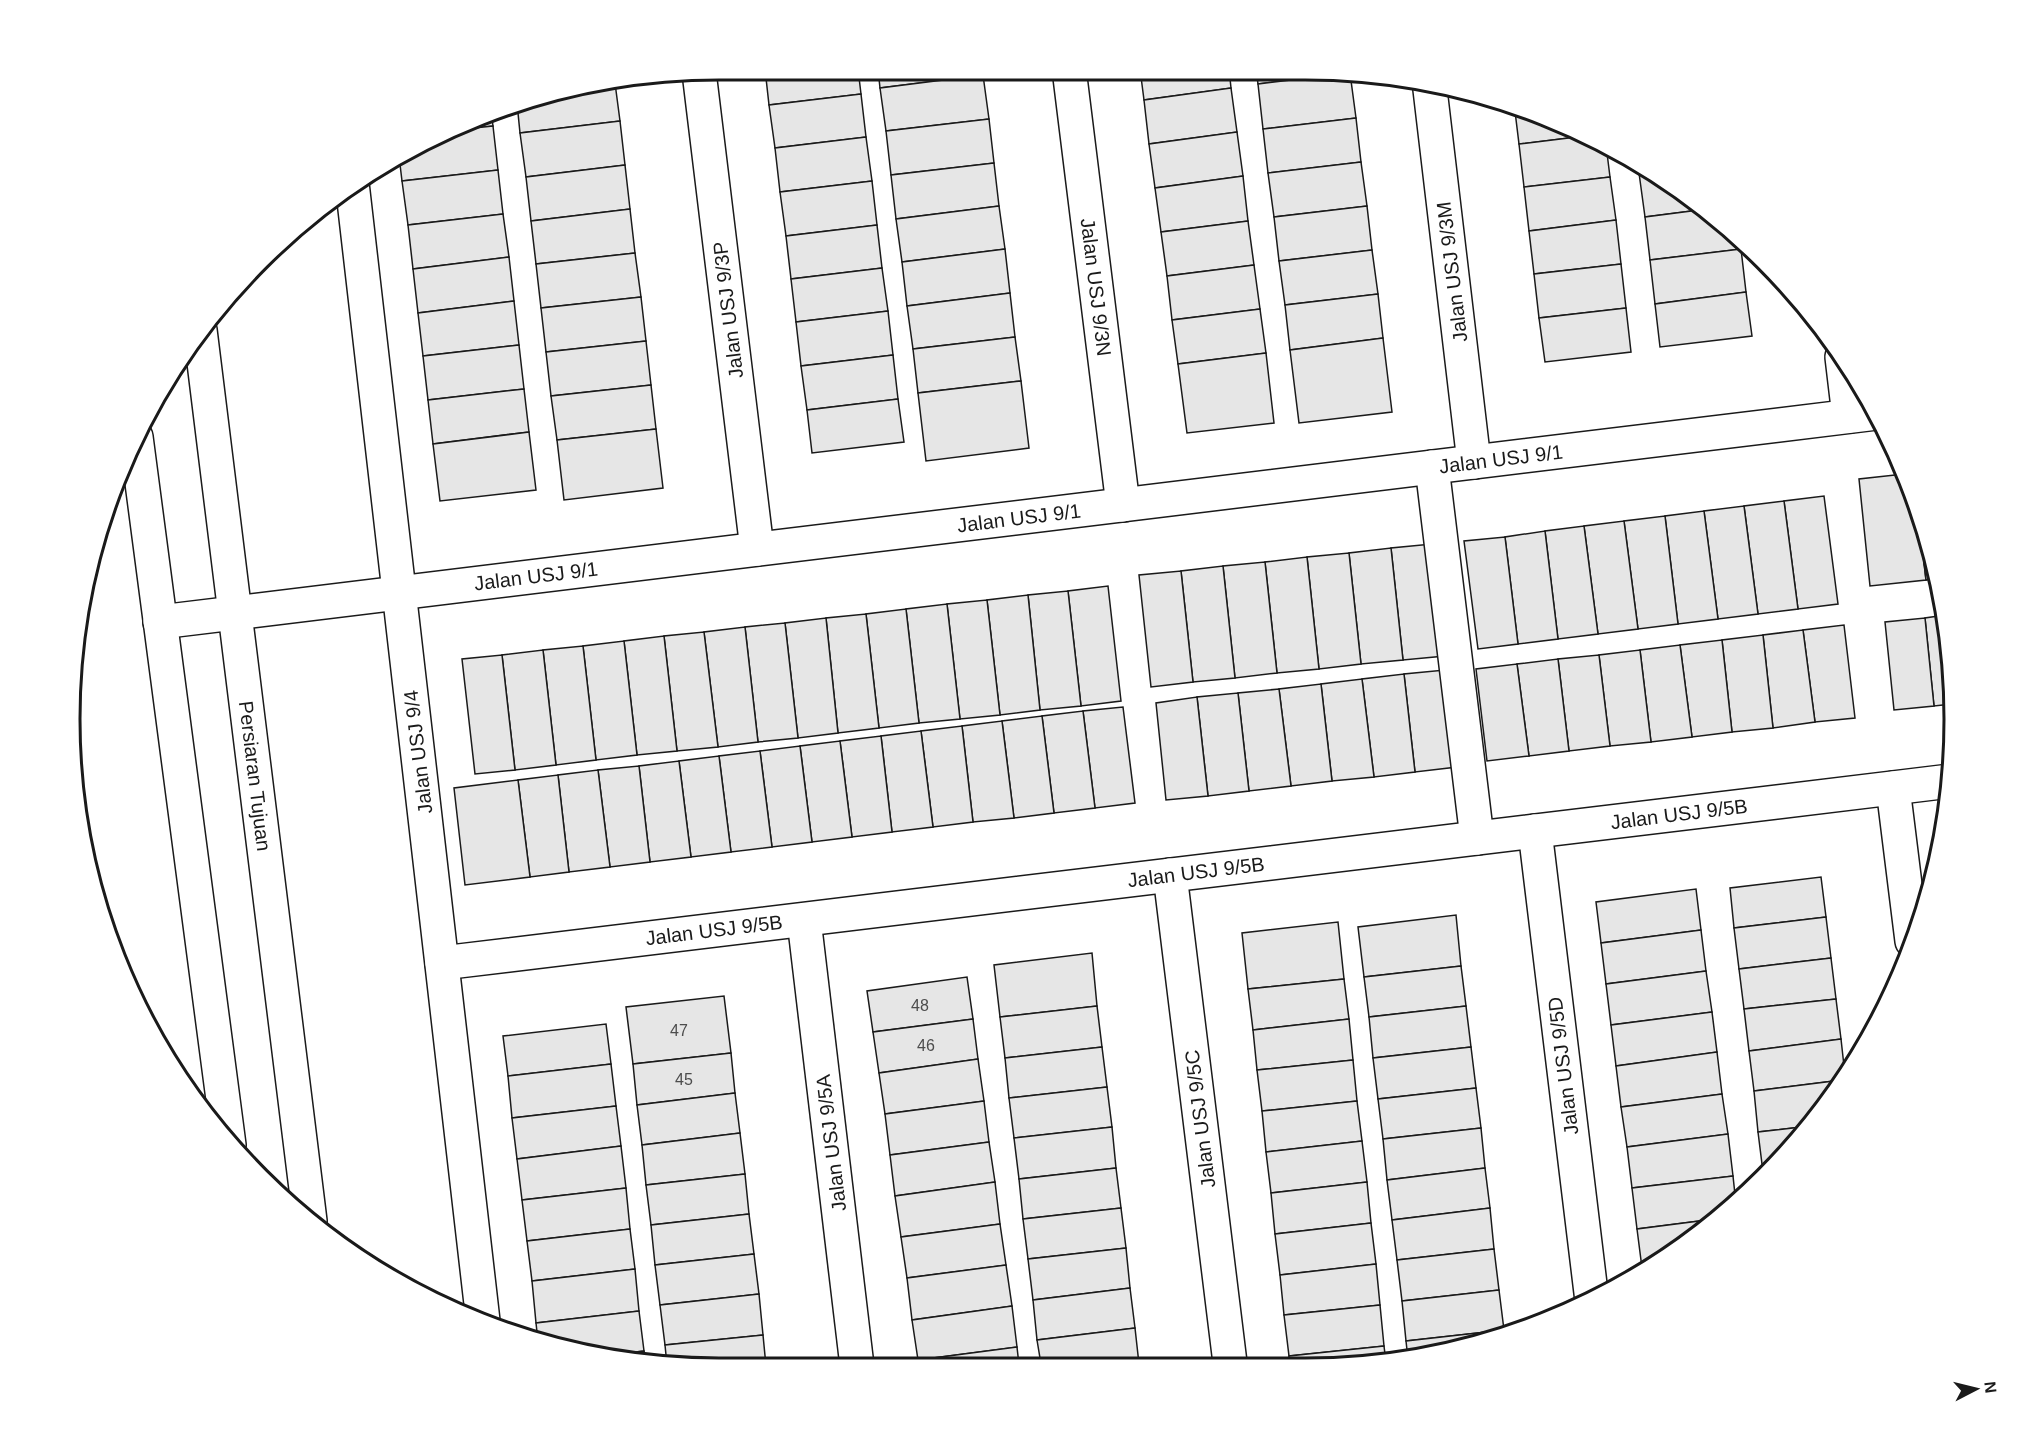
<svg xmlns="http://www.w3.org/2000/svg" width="2024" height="1437" viewBox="0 0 2024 1437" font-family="Arial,sans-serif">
<rect width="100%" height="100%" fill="#fff"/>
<!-- building -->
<g fill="#e6e6e6" stroke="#1a1a1a" stroke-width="1.5">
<polygon points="765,69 858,69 861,94 769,105"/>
<polygon points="878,69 982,69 983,75 880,88"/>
<polygon points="1140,69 1229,69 1231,88 1144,100"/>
<polygon points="1256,69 1306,69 1349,73 1258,84"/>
<polygon points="1350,73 1356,118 1263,129 1258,84"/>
<polygon points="983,75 989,119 886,131 880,88"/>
<polygon points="615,83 620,121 520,133 517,103 550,91"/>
<polygon points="1231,88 1237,132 1149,144 1144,100"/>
<polygon points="861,94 866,137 775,148 769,105"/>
<polygon points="1514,103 1515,104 1585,136 1519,144"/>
<polygon points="491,111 493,126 446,131 470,119"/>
<polygon points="1356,118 1361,162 1268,173 1263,129"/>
<polygon points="989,119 994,163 891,175 886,131"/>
<polygon points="620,121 625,165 526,177 520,133"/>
<polygon points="493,126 498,170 402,181 399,156 446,131"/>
<polygon points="1237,132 1243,176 1155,188 1149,144"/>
<polygon points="1585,136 1606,145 1610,177 1524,187 1519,144"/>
<polygon points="866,137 872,181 780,192 775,148"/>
<polygon points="1361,162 1367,206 1274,217 1268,173"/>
<polygon points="994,163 999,206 896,219 891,175"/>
<polygon points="625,165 630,209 531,221 526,177"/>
<polygon points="498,170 503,214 408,225 402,181"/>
<polygon points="1653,171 1701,203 1707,209 1645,217 1639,173"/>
<polygon points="1243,176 1248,221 1161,232 1155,188"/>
<polygon points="1610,177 1616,220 1529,231 1524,187"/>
<polygon points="872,181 877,225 786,236 780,192"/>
<polygon points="999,206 1005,249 902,262 896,219"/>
<polygon points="1367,206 1372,250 1279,261 1274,217"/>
<polygon points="630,209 635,253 536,264 531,221"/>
<polygon points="1707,209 1740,240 1741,249 1650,260 1645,217"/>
<polygon points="503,214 509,257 413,269 408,225"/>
<polygon points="1616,220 1621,264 1534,274 1529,231"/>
<polygon points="1248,221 1254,265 1167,276 1161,232"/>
<polygon points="877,225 882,268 791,279 786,236"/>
<polygon points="1005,249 1010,293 907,306 902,262"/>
<polygon points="1741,249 1746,292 1655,304 1650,260"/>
<polygon points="1372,250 1378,294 1285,305 1279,261"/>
<polygon points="635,253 641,297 541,308 536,264"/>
<polygon points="509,257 514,301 418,313 413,269"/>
<polygon points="1621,264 1626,308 1539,318 1534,274"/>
<polygon points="1254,265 1260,309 1172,320 1167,276"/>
<polygon points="882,268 888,311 796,322 791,279"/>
<polygon points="1746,292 1752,336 1660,347 1655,304"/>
<polygon points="1010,293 1015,337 913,349 907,306"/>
<polygon points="1378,294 1383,338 1290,350 1285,305"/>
<polygon points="641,297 646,341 546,352 541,308"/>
<polygon points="514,301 519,345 423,356 418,313"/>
<polygon points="1626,308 1631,352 1545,362 1539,318"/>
<polygon points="1260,309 1266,353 1178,364 1172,320"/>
<polygon points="888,311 893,355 801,366 796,322"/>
<polygon points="1015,337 1021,381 918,393 913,349"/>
<polygon points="1383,338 1392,412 1299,423 1290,350"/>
<polygon points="646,341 651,385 551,396 546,352"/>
<polygon points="519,345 524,389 428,400 423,356"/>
<polygon points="1266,353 1274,423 1187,433 1178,364"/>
<polygon points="893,355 898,399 807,410 801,366"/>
<polygon points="1021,381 1029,448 926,461 918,393"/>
<polygon points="651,385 656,429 557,440 551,396"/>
<polygon points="524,389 529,432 433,444 428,400"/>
<polygon points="898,399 904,442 812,453 807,410"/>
<polygon points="656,429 663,488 564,500 557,440"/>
<polygon points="529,432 536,490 440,501 433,444"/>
<polygon points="1904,474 1917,502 1926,580 1870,586 1859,479"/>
<polygon points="1824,496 1838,604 1798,609 1784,501"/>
<polygon points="1784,501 1798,609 1758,614 1744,506"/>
<polygon points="1917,502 1920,509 1937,578 1926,580"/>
<polygon points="1744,506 1758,614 1718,619 1704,511"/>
<polygon points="1704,511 1718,619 1678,624 1665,516"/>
<polygon points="1665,516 1678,624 1638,629 1624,521"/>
<polygon points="1624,521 1638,629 1598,634 1584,526"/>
<polygon points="1584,526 1598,634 1558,639 1545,531"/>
<polygon points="1545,531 1558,639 1518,644 1505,537"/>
<polygon points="1505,537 1518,644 1478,649 1464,541"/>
<polygon points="1432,544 1445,656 1403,660 1391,548"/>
<polygon points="1391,548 1403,660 1361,664 1349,553"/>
<polygon points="1349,553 1361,664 1319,669 1307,557"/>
<polygon points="1307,557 1319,669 1277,673 1265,562"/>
<polygon points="1265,562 1277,673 1235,678 1223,566"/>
<polygon points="1223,566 1235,678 1193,682 1181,571"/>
<polygon points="1181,571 1193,682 1151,687 1139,575"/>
<polygon points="1108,586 1121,701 1081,706 1068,591"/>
<polygon points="1068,591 1081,706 1040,710 1028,595"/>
<polygon points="1028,595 1040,710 1000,715 987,600"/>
<polygon points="987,600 1000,715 960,719 947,604"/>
<polygon points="947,604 960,719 919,723 906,609"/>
<polygon points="906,609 919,723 879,728 866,614"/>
<polygon points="866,614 879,728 838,733 826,618"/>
<polygon points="1945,615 1949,633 1952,704 1934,706 1925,618"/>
<polygon points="826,618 838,733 798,738 785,623"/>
<polygon points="1925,618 1934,706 1894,710 1885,622"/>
<polygon points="785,623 798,738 758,742 745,627"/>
<polygon points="1844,625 1855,718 1815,722 1803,630"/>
<polygon points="745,627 758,742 718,747 704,632"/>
<polygon points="1803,630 1815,722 1773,728 1763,635"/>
<polygon points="704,632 718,747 677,751 664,636"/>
<polygon points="1763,635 1773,728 1732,732 1722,640"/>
<polygon points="664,636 677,751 637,755 624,641"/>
<polygon points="1722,640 1732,732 1692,737 1680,645"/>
<polygon points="624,641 637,755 596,760 583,646"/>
<polygon points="1680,645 1692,737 1651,742 1640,650"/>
<polygon points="583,646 596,760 556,765 543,650"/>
<polygon points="543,650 556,765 515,770 502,655"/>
<polygon points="1640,650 1651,742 1610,746 1599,655"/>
<polygon points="502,655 515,770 475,774 462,659"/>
<polygon points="1599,655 1610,746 1569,751 1558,659"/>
<polygon points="1558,659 1569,751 1529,756 1517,664"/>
<polygon points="1517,664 1529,756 1487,761 1476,669"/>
<polygon points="1445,670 1457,767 1415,772 1404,674"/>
<polygon points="1404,674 1415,772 1374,777 1362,679"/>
<polygon points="1362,679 1374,777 1332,781 1321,684"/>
<polygon points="1321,684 1332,781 1291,786 1279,689"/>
<polygon points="1279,689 1291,786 1249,791 1238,693"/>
<polygon points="1238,693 1249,791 1208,796 1197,697"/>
<polygon points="1197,697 1208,796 1166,800 1156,703"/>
<polygon points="1123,707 1135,803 1095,808 1083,711"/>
<polygon points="1083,711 1095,808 1054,813 1042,716"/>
<polygon points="1042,716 1054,813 1014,818 1002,721"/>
<polygon points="1002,721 1014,818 973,822 962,726"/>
<polygon points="962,726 973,822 933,827 921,731"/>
<polygon points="921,731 933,827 892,832 881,736"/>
<polygon points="881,736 892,832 852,837 840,741"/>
<polygon points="840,741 852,837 812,842 800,746"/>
<polygon points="800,746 812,842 772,847 760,751"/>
<polygon points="760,751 772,847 731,852 719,756"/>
<polygon points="719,756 731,852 691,857 679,761"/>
<polygon points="679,761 691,857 650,862 639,766"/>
<polygon points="639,766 650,862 610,867 598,770"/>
<polygon points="598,770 610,867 569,872 558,775"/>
<polygon points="558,775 569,872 530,877 518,780"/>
<polygon points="518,780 530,877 465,885 454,788"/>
<polygon points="1821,877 1826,917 1734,928 1730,888"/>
<polygon points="1696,889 1701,930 1601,943 1596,902"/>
<polygon points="1456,915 1461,966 1364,977 1358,927"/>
<polygon points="1826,917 1831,958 1739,969 1734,928"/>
<polygon points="1338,922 1344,979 1248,989 1242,933"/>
<polygon points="1701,930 1706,971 1606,984 1601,943"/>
<polygon points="1092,953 1097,1006 1000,1017 994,965"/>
<polygon points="1831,958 1836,999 1744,1009 1739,969"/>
<polygon points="1461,966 1466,1006 1369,1017 1364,977"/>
<polygon points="1706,971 1712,1012 1611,1025 1606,984"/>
<polygon points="967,977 973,1019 873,1032 867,991"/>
<polygon points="1344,979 1349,1019 1253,1030 1248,989"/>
<polygon points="724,996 731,1053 633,1064 626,1007"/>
<polygon points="1836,999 1841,1039 1749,1051 1744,1009"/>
<polygon points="1097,1006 1102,1047 1005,1058 1000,1017"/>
<polygon points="1466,1006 1471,1047 1373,1058 1369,1017"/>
<polygon points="1712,1012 1717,1052 1616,1066 1611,1025"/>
<polygon points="973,1019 978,1059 879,1073 873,1032"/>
<polygon points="1349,1019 1353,1060 1257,1070 1253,1030"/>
<polygon points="606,1024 611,1064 508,1076 503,1036"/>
<polygon points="1841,1039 1845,1075 1842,1080 1754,1091 1749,1051"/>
<polygon points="1102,1047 1107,1087 1009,1098 1005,1058"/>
<polygon points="1471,1047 1476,1088 1378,1099 1373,1058"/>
<polygon points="1717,1052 1722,1094 1621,1107 1616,1066"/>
<polygon points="731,1053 735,1093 637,1105 633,1064"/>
<polygon points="978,1059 984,1101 885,1114 879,1073"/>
<polygon points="1353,1060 1357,1101 1262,1111 1257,1070"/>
<polygon points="611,1064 616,1106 512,1118 508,1076"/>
<polygon points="1842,1080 1821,1114 1810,1126 1758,1132 1754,1091"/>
<polygon points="1107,1087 1112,1127 1014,1138 1009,1098"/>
<polygon points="1476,1088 1481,1128 1383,1139 1378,1099"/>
<polygon points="735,1093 740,1133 642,1145 637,1105"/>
<polygon points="1722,1094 1728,1134 1627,1147 1621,1107"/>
<polygon points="984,1101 989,1142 890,1155 885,1114"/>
<polygon points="1357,1101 1362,1141 1266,1152 1262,1111"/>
<polygon points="616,1106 621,1146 517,1159 512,1118"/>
<polygon points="1810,1126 1767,1172 1763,1172 1758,1132"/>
<polygon points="1112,1127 1116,1168 1019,1179 1014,1138"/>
<polygon points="1481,1128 1485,1168 1387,1180 1383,1139"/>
<polygon points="740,1133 745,1174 646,1185 642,1145"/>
<polygon points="1728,1134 1733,1176 1632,1188 1627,1147"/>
<polygon points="1362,1141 1367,1182 1271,1193 1266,1152"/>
<polygon points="989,1142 995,1182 895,1196 890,1155"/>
<polygon points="621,1146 626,1188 522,1200 517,1159"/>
<polygon points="1116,1168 1121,1208 1023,1219 1019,1179"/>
<polygon points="1485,1168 1490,1208 1392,1220 1387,1180"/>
<polygon points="745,1174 749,1214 651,1225 646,1185"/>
<polygon points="1733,1176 1736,1204 1715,1219 1637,1229 1632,1188"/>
<polygon points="995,1182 1000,1224 901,1237 895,1196"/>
<polygon points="1367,1182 1371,1223 1275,1234 1271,1193"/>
<polygon points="626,1188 630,1229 527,1241 522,1200"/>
<polygon points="1121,1208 1126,1248 1028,1259 1023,1219"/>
<polygon points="1490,1208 1494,1249 1397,1260 1392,1220"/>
<polygon points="749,1214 754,1254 655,1265 651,1225"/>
<polygon points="1715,1219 1642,1268 1637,1229"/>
<polygon points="1371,1223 1376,1264 1280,1275 1275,1234"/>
<polygon points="1000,1224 1006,1265 907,1278 901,1237"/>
<polygon points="630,1229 635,1269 532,1281 527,1241"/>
<polygon points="1126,1248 1130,1288 1033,1300 1028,1259"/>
<polygon points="1494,1249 1499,1290 1402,1301 1397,1260"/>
<polygon points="754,1254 759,1294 660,1305 655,1265"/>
<polygon points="1376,1264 1380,1305 1284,1315 1280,1275"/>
<polygon points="1006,1265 1012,1306 912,1320 907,1278"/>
<polygon points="635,1269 639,1311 536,1323 532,1281"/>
<polygon points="1130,1288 1135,1328 1037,1340 1033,1300"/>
<polygon points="1499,1290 1504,1330 1406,1341 1402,1301"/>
<polygon points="759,1294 763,1335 665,1345 660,1305"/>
<polygon points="1380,1305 1384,1346 1289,1356 1284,1315"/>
<polygon points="1012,1306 1017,1347 918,1360 912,1320"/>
<polygon points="639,1311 644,1351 609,1355 551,1346 538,1341 536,1323"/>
<polygon points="1135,1328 1139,1364 1041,1364 1037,1340"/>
<polygon points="1504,1330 1505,1334 1474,1346 1408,1359 1406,1341"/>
<polygon points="763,1335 766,1366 667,1365 665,1345"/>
<polygon points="1384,1346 1386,1362 1289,1363 1289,1356"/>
<polygon points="1017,1347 1019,1365 918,1365 918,1360"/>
<polygon points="644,1351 646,1362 609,1355"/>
</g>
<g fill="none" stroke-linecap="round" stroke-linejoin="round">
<!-- minor casing -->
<g stroke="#1a1a1a" stroke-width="36">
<g id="minor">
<polyline points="1069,69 1123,505"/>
<polyline points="699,72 757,549"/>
<polyline points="1429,81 1474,462"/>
<polyline points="352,183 483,1321"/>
<polyline points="1842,357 1849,416"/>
<polyline points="1432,467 1477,838"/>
<polyline points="160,622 1877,413"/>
<polyline points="1893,788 1912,941"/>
<polyline points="1535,831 1592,1301"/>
<polyline points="1170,875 1230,1363"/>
<polyline points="804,920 857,1366"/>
<polyline points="442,963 1950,781"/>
</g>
</g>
<!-- major casing -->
<g stroke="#1a1a1a" stroke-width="36">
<g id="major">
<polyline points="200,330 310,1221"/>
<polyline points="136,437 229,1145"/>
</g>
</g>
<!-- minor -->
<use href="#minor" stroke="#fff" stroke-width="33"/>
<!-- major -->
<use href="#major" stroke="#fff" stroke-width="33"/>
</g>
<g text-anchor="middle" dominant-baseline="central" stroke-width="4.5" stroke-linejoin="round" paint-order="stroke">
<!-- number labels -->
<g font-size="16" fill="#4d4d4d">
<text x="920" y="1005">48</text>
<text x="679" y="1030">47</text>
<text x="926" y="1045">46</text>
<text x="684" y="1079">45</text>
</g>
<!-- street labels -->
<g font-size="20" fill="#1a1a1a" stroke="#fff">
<text transform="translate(1452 272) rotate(-97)">Jalan USJ 9/3M</text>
<text transform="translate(1096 287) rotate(83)">Jalan USJ 9/3N</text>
<text transform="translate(728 310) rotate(-97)">Jalan USJ 9/3P</text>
<text transform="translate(1501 459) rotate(-7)">Jalan USJ 9/1</text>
<text transform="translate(1019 518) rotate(-7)">Jalan USJ 9/1</text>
<text transform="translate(536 576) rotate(-7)">Jalan USJ 9/1</text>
<text transform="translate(418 752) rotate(-97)">Jalan USJ 9/4</text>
<text transform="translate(255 776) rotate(83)">Persiaran Tujuan</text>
<text transform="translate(1679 814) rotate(-7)">Jalan USJ 9/5B</text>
<text transform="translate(1196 872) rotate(-7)">Jalan USJ 9/5B</text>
<text transform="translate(714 930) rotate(-7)">Jalan USJ 9/5B</text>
<text transform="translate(1563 1066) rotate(-97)">Jalan USJ 9/5D</text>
<text transform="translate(1200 1119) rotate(-97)">Jalan USJ 9/5C</text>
<text transform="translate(831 1143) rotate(-97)">Jalan USJ 9/5A</text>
</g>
</g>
<!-- crop -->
<path d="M0 0H2024V1437H0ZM719 80H1305A639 639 0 0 1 1944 719V719A639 639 0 0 1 1305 1358H719A639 639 0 0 1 80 719V719A639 639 0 0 1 719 80Z" fill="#fff" fill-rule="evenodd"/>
<path fill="none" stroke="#1a1a1a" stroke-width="3" d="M719 80H1305A639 639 0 0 1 1944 719V719A639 639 0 0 1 1305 1358H719A639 639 0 0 1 80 719V719A639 639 0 0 1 719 80Z"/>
<!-- north arrow -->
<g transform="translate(1976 1389) rotate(83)" stroke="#ffffff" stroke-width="4.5" paint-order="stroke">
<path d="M0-4.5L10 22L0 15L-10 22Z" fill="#1a1a1a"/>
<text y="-9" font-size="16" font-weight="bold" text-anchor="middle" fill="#1a1a1a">N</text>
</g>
</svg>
